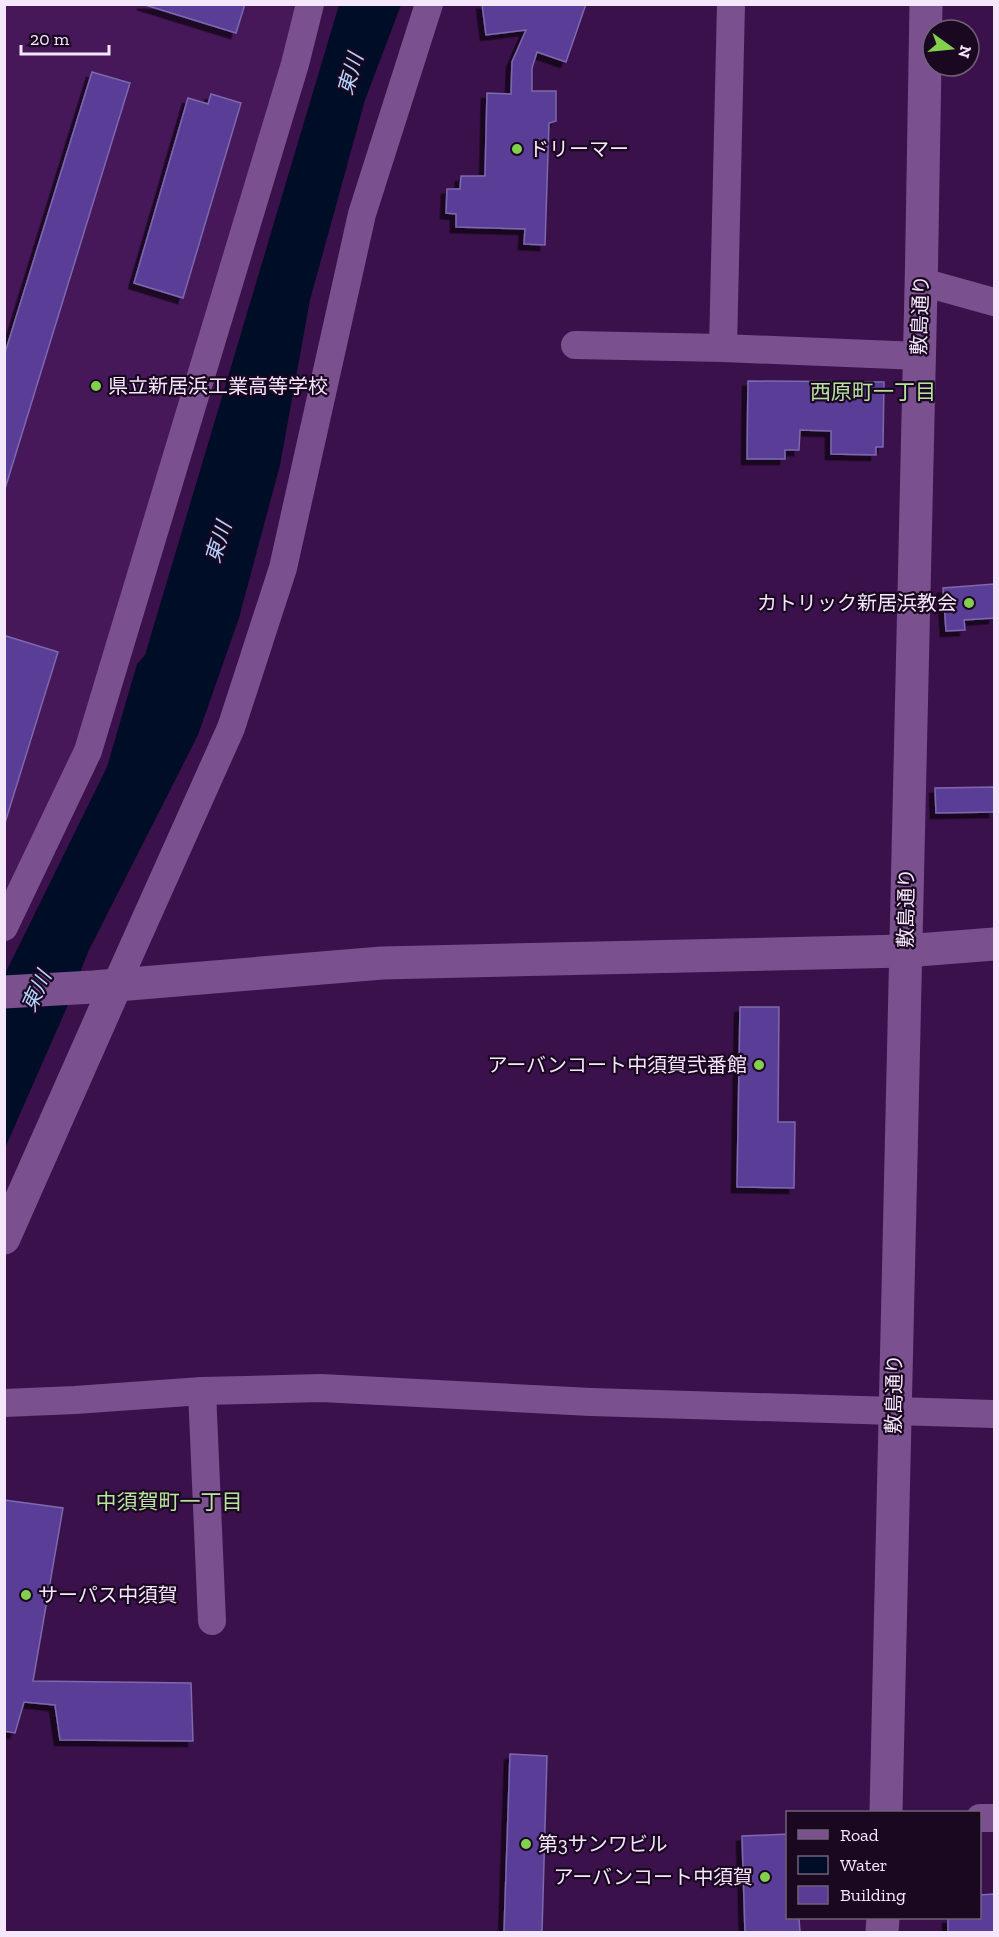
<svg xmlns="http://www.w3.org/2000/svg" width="999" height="1937" viewBox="0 0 999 1937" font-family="'Zilla Slab','Noto Sans JP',serif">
<defs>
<filter id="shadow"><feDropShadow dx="-5.5" dy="5.5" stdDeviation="0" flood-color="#0009"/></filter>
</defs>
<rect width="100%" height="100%" fill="#3b114b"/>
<!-- built -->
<polygon fill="#471859" points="5,5 300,5 80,747 5,905"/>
<!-- water -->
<polygon fill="#000d26" points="339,5 401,5 365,100 310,300 280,465 239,618 198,735 88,952 64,1014 5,1148 4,976 107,767 137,664 145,655"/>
<!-- building -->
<g fill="#5a3c97" stroke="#7b69ae" stroke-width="1.5" filter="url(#shadow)">
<polygon points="142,4 245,4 236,33"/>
<polygon points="482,4 586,4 566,62 537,52 532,68 532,91 556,91 556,121 549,123 545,245 524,244 525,229 456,227 456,214 446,213 447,189 460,189 461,176 485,176 487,93 511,94 512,62 526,30 486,35"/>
<polygon points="92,72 130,83 4,492 4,356"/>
<polygon points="211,94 241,103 183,298 134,283 188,98 208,104"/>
<polygon points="748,381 884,382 883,447 876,447 876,455 831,454 831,431 800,430 799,450 785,450 785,459 747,459"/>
<polygon points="994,584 994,618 964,620 965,630 946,631 943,588"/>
<polygon points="6,636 58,652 4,826 4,642"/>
<polygon points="994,787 994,812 936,813 935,788"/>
<polygon points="740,1007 779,1007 778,1122 795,1122 794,1188 737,1187"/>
<polygon points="4,1500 63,1508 33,1681 191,1683 193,1741 60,1740 55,1705 24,1702 15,1733 4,1731"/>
<polygon points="510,1754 547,1756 542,1932 504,1932"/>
<polygon points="788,1834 788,1918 799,1918 800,1932 745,1932 742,1836"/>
<polygon points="994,1894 994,1932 948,1932 948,1918 980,1918 980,1895"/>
</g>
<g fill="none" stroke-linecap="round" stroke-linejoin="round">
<!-- street -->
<g stroke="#7b508e" stroke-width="28">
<polyline points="922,282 994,302"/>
<polyline points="575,345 723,348 919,356"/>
<polyline points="723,348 731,4"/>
<polyline points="4,927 88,751 295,64 310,4"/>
<polyline points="116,985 231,728 283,568 362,214 429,4"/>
<polyline points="202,1391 212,1621"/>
<polyline points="4,1403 75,1400 202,1391 321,1388 591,1402 994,1414"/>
<polyline points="980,1818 994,1818"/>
</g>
<!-- secondary -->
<g stroke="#7b508e" stroke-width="33">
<polyline points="4,992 93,987 382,963 905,951 994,944"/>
<polyline points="4,1238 116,985"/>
<path d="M886,1812c12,-602 31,-1205 40,-1808"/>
<polyline points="882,1932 883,1918"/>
</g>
</g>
<!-- markers -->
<g fill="#83d04f" stroke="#1a0821" stroke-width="2">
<circle cx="517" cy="149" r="6"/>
<circle cx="96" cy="386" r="6"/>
<circle cx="969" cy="603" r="6"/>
<circle cx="759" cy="1065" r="6"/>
<circle cx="26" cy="1595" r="6"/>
<circle cx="526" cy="1844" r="6"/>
<circle cx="765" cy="1877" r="6"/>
</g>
<g text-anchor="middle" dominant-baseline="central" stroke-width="4.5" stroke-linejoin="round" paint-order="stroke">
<!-- poi labels -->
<g font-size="20" fill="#f4e6fb" stroke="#1a0821" text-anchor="start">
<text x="529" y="149">ドリーマー</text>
<text x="108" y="386">県立新居浜工業高等学校</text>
<text x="957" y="603" text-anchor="end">カトリック新居浜教会</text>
<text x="747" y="1065" text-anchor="end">アーバンコート中須賀弐番館</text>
<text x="38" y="1595">サーパス中須賀</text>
<text x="538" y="1844">第3サンワビル</text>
<text x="753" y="1877" text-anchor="end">アーバンコート中須賀</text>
</g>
<!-- street labels -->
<g font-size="20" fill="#f4e6fb" stroke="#1a0821">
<text transform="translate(920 315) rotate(-88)">敷島通り</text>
<text transform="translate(906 908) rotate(-89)">敷島通り</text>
<text transform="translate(894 1394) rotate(-89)">敷島通り</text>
</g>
<!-- water labels -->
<g font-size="21" font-style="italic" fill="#b2d3fd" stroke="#1a0821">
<text transform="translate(350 74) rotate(-74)">東川</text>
<text transform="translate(218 542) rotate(-73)">東川</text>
<text transform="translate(36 991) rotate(-65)">東川</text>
</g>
<!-- neighbourhood labels -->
<g font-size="21" fill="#b7e29f" stroke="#1a0821">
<text x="873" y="391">西原町一丁目</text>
<text x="169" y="1501">中須賀町一丁目</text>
</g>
</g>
<!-- border -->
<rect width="999" height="1937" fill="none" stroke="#f4e6fb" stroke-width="12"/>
<!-- legend -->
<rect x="786" y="1811" width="195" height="108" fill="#1a0821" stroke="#716178" stroke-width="1.5"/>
<rect x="798" y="1830" width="30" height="9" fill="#7b508e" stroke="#716178" stroke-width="1.5"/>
<text x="840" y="1841" font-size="18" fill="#f4e6fb">Road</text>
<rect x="798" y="1856" width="30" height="18" fill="#000d26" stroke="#716178" stroke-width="1.5"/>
<text x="840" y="1871" font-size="18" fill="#f4e6fb">Water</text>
<rect x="798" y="1886" width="30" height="18" fill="#5a3c97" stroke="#716178" stroke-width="1.5"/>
<text x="840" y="1901" font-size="18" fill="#f4e6fb">Building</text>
<!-- north arrow -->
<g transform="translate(951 48) rotate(105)"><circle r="28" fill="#1a0821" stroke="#716178" stroke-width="1.5"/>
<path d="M0-4.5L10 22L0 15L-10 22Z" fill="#83d04f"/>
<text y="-9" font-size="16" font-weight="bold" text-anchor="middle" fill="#f4e6fb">N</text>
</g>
<!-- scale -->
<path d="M21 45v9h88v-9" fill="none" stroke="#f4e6fb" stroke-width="3"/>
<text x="30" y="45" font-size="18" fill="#f4e6fb" stroke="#1a0821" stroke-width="4.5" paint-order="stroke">20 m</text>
</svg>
